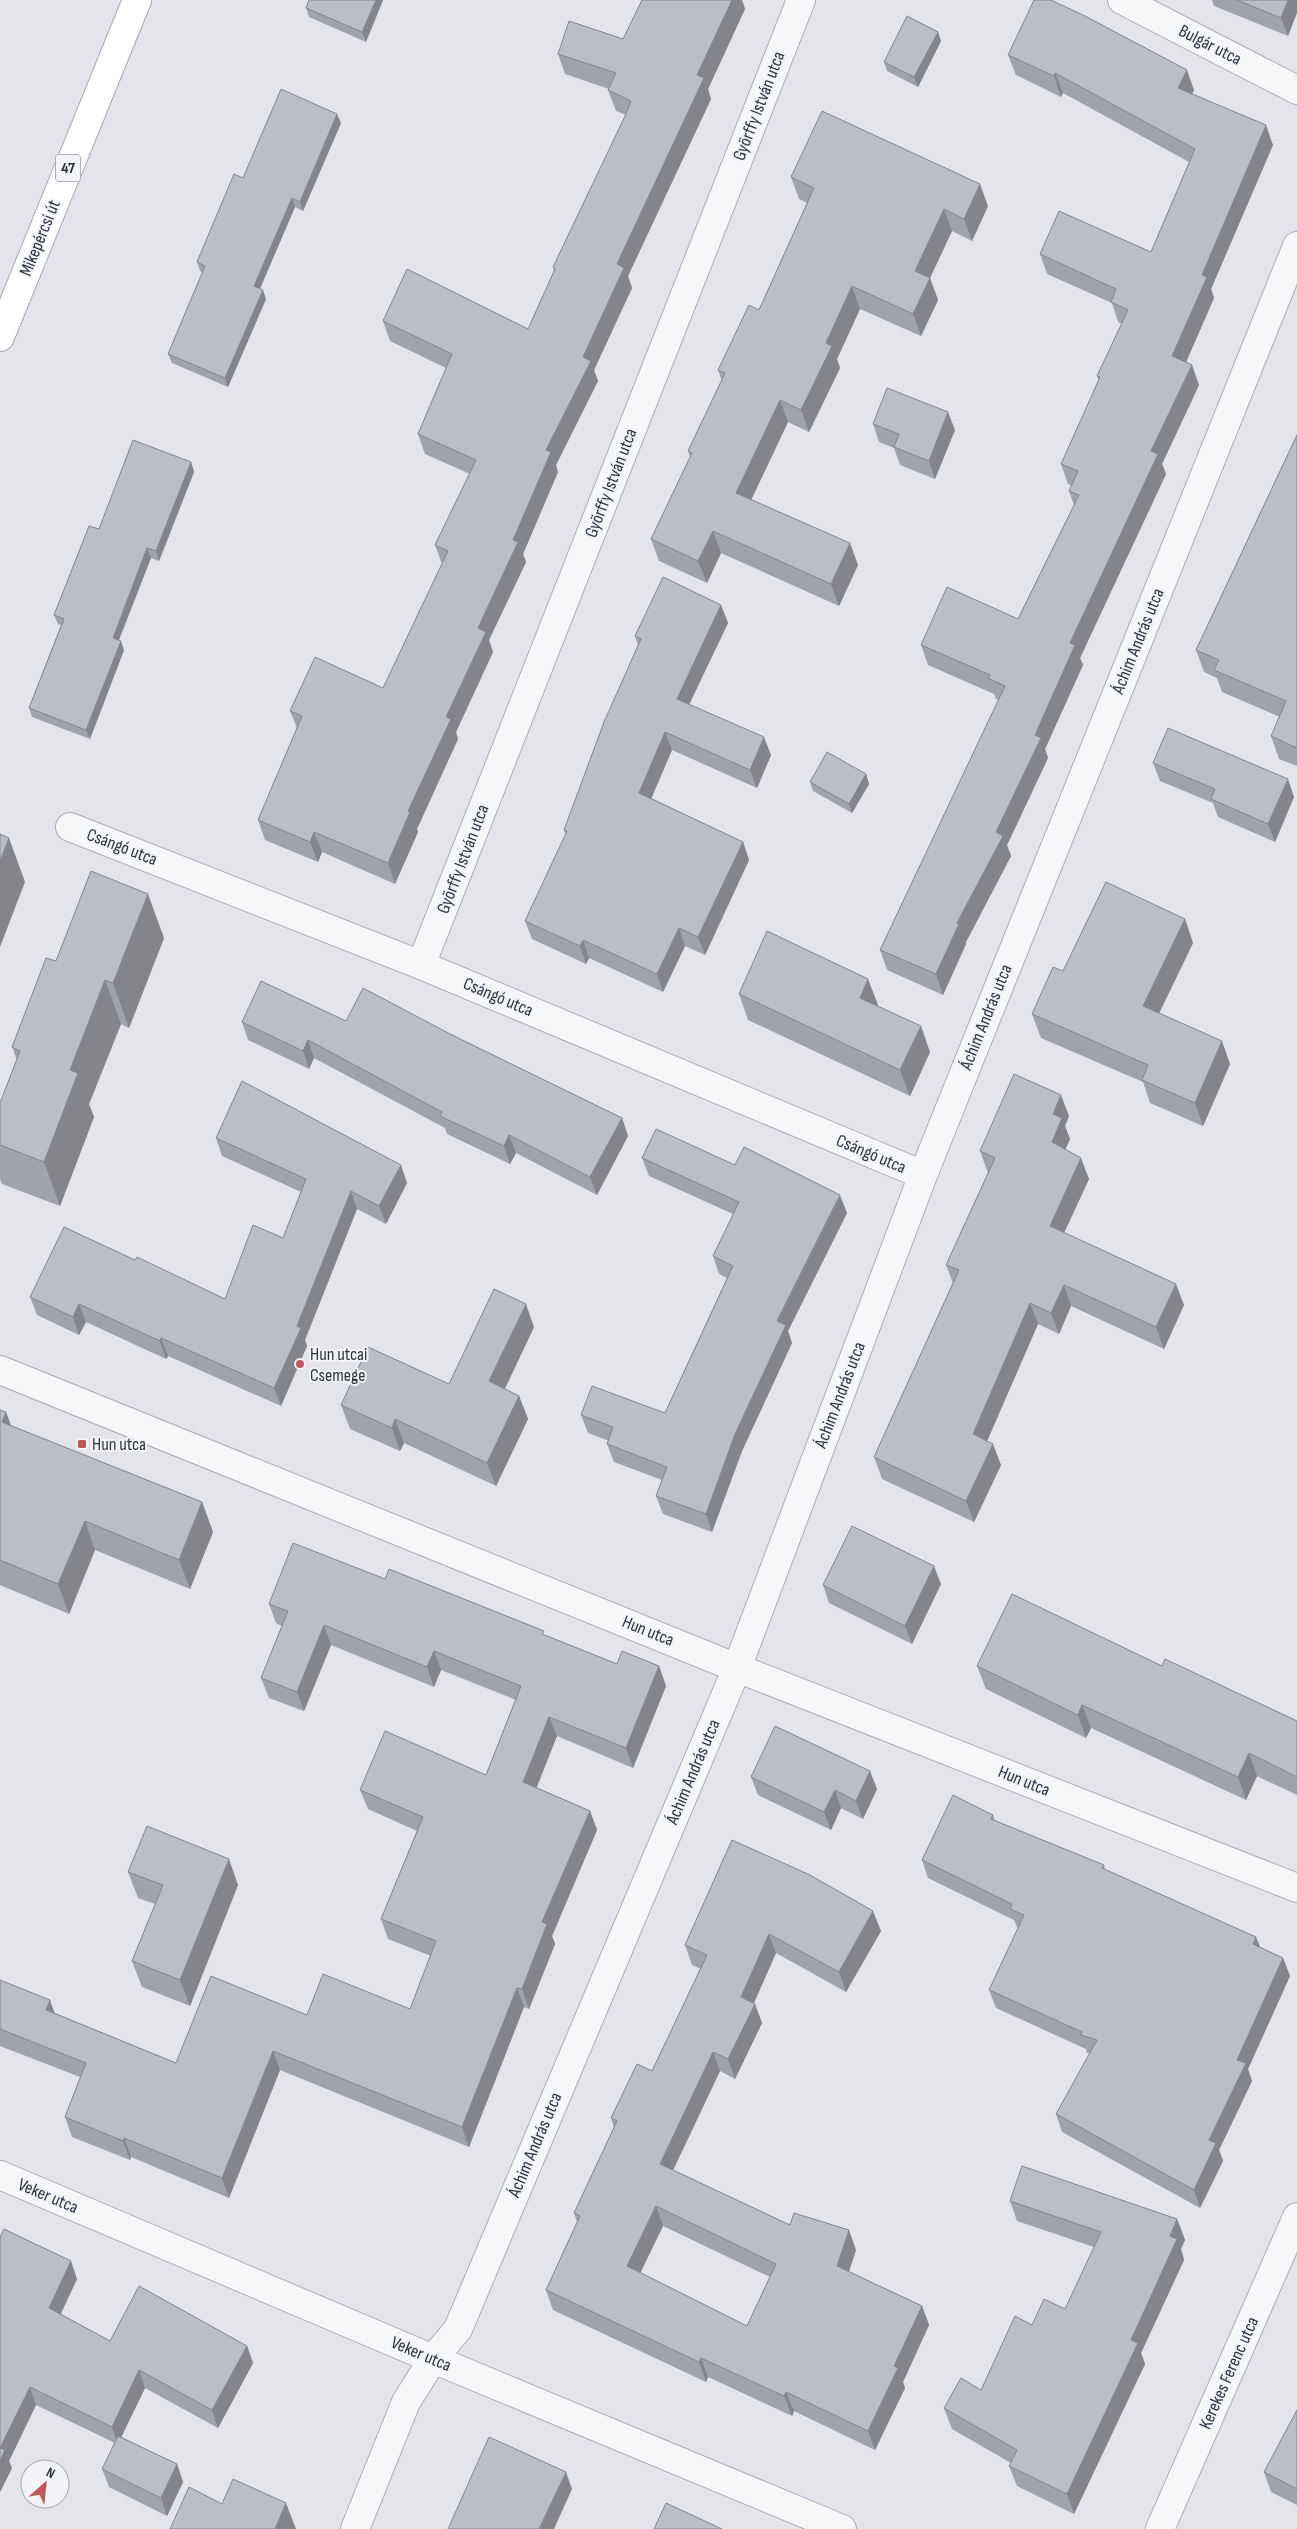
<svg xmlns="http://www.w3.org/2000/svg" width="1297" height="2529" viewBox="0 0 1297 2529" font-family="'Sofia Sans Condensed',sans-serif">
<rect width="100%" height="100%" fill="#e4e5ea"/>
<g fill="none" stroke-linecap="round" stroke-linejoin="round">
<!-- minor casing -->
<g stroke="#a9acb4" stroke-width="30">
<g id="minor">
<polyline points="1122,0 1297,90"/>
<polyline points="70,827 421,965 923,1175"/>
<polyline points="421,965 801,0"/>
<polyline points="0,1370 737,1668 1297,1888"/>
<polyline points="0,2175 433,2359 842,2529"/>
<polyline points="355,2529 406,2402 433,2359 458,2329 737,1668 923,1175 1297,246"/>
<polyline points="1160,2529 1297,2217"/>
</g>
</g>
<!-- primary casing -->
<g stroke="#a4a9b4" stroke-width="30">
<polyline id="primary" points="0,337 137,0"/>
</g>
<!-- minor -->
<use href="#minor" stroke="#f6f7f9" stroke-width="28"/>
<!-- primary -->
<use href="#primary" stroke="#fff" stroke-width="28"/>
</g>
<!-- wall -->
<g fill="#a1a3aa" fill-rule="evenodd">
<polygon points="309,0 383,0 366,42 309,17 306,8"/>
<polygon points="642,0 742,0 745,9 708,89 711,99 628,276 632,288 594,370 598,381 556,465 558,472 523,554 526,562 489,640 493,652 456,732 458,739 417,829 418,832 395,884 322,852 318,862 265,840 258,820 297,728 290,711 383,688 442,564 435,545 470,474 425,454 418,434 446,368 390,341 383,321 528,329 554,271 553,267 626,115 616,111 608,90 609,89 565,74 558,54 623,39"/>
<polygon points="1212,0 1297,0 1288,36 1214,6"/>
<polygon points="938,32 941,41 918,87 887,71 884,62"/>
<polygon points="1008,55 1194,90 1192,94 1273,145 1211,289 1214,298 1186,362 1199,385 1162,464 1166,474 1080,658 1083,665 1045,749 1048,758 1007,845 1011,856 966,942 966,944 943,995 887,970 880,950 999,700 996,699 994,694 928,665 921,645 1018,619 1074,505 1069,491 1072,486 1068,484 1061,464 1099,381 1097,376 1122,324 1118,322 1112,303 1047,274 1040,254 1151,252 1189,162 1063,93 1061,97 1016,75"/>
<polygon points="341,123 303,211 295,207 260,289 266,299 228,387 172,363 168,354 203,273 200,271 197,262 243,178"/>
<polygon points="791,177 988,206 972,241 952,231 930,278 938,300 921,336 860,309 837,359 840,368 809,432 788,422 751,500 858,565 839,606 721,553 707,583 659,561 651,539 690,457 688,451 722,381 718,370 759,310 807,203 799,199"/>
<polygon points="873,424 955,430 935,479 900,465 894,448 879,442"/>
<polygon points="1297,435 1297,766 1279,759 1271,736 1280,717 1222,692 1217,678 1204,672 1196,650"/>
<polygon points="191,462 194,472 159,561 151,558 119,640 124,650 90,739 32,717 29,708 61,625 58,624 54,615 99,529"/>
<polygon points="721,605 728,623 689,705 771,755 757,788 672,750 651,798 743,842 749,860 705,955 685,946 663,992 589,958 586,964 532,939 525,921 566,835 564,830 638,645 635,636"/>
<polygon points="1153,763 1294,797 1275,842 1218,817 1213,803 1160,781"/>
<polygon points="866,774 869,784 852,813 813,791 810,782"/>
<polygon points="1185,919 1193,943 1159,1013 1230,1064 1203,1126 1150,1103 1143,1082 1041,1038 1032,1014 1063,971"/>
<polygon points="164,938 129,1028 121,1024 89,1104 94,1117 60,1206 2,1184 0,1179 0,1103 17,1060 12,1047 56,961"/>
<polygon points="739,994 878,1005 877,1006 930,1052 910,1096 748,1020"/>
<polygon points="242,1022 452,1035 622,1118 628,1136 597,1195 516,1153 510,1164 447,1134 445,1128 314,1058 309,1069 248,1040"/>
<polygon points="1069,1116 1065,1126 1070,1139 1065,1150 1089,1179 1064,1233 1184,1305 1164,1349 1071,1306 1059,1334 1038,1324 987,1441 1001,1465 974,1522 882,1479 874,1457 953,1283 946,1265 988,1173 980,1151"/>
<polygon points="216,1138 407,1183 386,1224 357,1209 305,1340 307,1346 281,1406 168,1356 166,1359 86,1322 79,1335 37,1315 30,1297 135,1260 225,1299 283,1238 301,1192 222,1156"/>
<polygon points="642,1158 735,1165 847,1213 788,1331 792,1343 742,1451 712,1532 663,1514 656,1496 662,1480 614,1462 607,1444 609,1441 588,1433 581,1415 665,1413 727,1278 719,1274 713,1256 733,1214 649,1176"/>
<polygon points="534,1327 505,1389 519,1396 528,1419 496,1486 404,1443 400,1451 350,1429 341,1405 449,1384"/>
<polygon points="0,1410 6,1412 11,1426 202,1502 213,1532 190,1589 95,1550 69,1614 0,1585"/>
<polygon points="385,1579 545,1635 617,1664 659,1666 666,1686 633,1768 557,1736 536,1787 590,1811 597,1830 552,1936 555,1944 529,2009 524,2007 469,2147 280,2070 229,2198 131,2157 130,2160 72,2137 65,2117 80,2077 0,2046 0,1980 55,2013 176,2063 307,2015 410,2009 431,1956 388,1939 381,1919 417,1831 368,1809 360,1790 486,1775 516,1700 441,1670 434,1687 331,1645 304,1711 269,1698 261,1678 282,1626 276,1623 269,1604"/>
<polygon points="941,1584 912,1644 829,1603 823,1585"/>
<polygon points="977,1666 1162,1666 1297,1721 1297,1795 1257,1776 1246,1800 1091,1728 1086,1738 986,1689"/>
<polygon points="751,1777 877,1789 863,1819 841,1808 831,1830 758,1795"/>
<polygon points="993,1815 995,1821 1104,1865 1105,1869 1260,1947 1283,1958 1290,1976 1248,2069 1252,2081 1219,2150 1223,2161 1200,2208 1062,2132 1056,2114 1090,2053 1087,2053 1086,2049 996,2008 989,1990 1018,1928 1017,1927 1014,1920 928,1878 922,1860"/>
<path d="M732,1840l149,91 -35,61 -70,-39 -22,50 8,20 -27,56 -15,-8 -47,99 117,55 66,25 -7,22 73,34 7,19 -26,57 2,6 -30,62 -81,-39 -2,5 -84,-39 -2,5 -153,-72 -7,-20 31,-68 -3,-9 40,-85 -3,-10 41,-47 49,-102 -9,-4 -7,-20zM663,2226l107,51 -23,49 -107,-53z"/>
<polygon points="128,1872 238,1885 190,2006 142,1987 132,1961 155,1904 138,1898"/>
<polygon points="1010,2201 1177,2219 1185,2240 1181,2249 1184,2260 1141,2353 1145,2364 1074,2514 1017,2486 1009,2466 1011,2463 952,2429 944,2408 981,2390 1032,2325 1065,2309 1094,2247 1017,2221"/>
<polygon points="0,2237 77,2279 61,2314 110,2341 247,2346 253,2363 218,2428 145,2388 121,2437 177,2464 183,2482 167,2516 109,2487 102,2469 115,2443 36,2405 9,2461 12,2468 0,2492"/>
<polygon points="1297,2410 1297,2505 1271,2492 1264,2472"/>
</g>
<!-- shaded-wall -->
<g fill="#83858b">
<polygon points="376,0 383,0 366,42 362,32"/>
<polygon points="732,0 742,0 745,9 708,89 711,99 628,276 632,288 594,370 598,381 556,465 558,472 523,554 526,562 489,640 493,652 456,732 458,739 417,829 418,832 395,884 388,863 446,717 478,628 513,540 546,450 583,357 617,264 697,75"/>
<polygon points="1288,0 1297,0 1297,13 1288,36 1281,18"/>
<polygon points="938,32 941,41 918,87 914,77"/>
<polygon points="1187,70 1194,90 1185,108 1178,88"/>
<polygon points="1055,73 1063,93 1061,97 1054,76"/>
<polygon points="337,114 341,123 303,211 300,202"/>
<polygon points="1266,125 1273,145 1211,289 1214,298 1180,376 1172,356 1202,275"/>
<polygon points="980,184 988,206 972,241 964,219"/>
<polygon points="292,198 295,207 257,295 254,286"/>
<polygon points="944,209 952,231 930,278 938,300 921,336 913,314 915,271"/>
<polygon points="852,286 860,309 837,359 840,368 809,432 801,410 826,343"/>
<polygon points="263,290 266,299 228,387 225,378"/>
<polygon points="1192,365 1199,385 1162,464 1166,474 1080,658 1083,665 1045,749 1048,758 1007,845 1011,856 966,942 966,944 943,995 936,974 996,832 1070,643 1151,451"/>
<polygon points="780,400 788,422 744,515 736,493"/>
<polygon points="948,412 955,430 935,479 929,461"/>
<polygon points="191,462 194,472 159,561 156,551"/>
<polygon points="713,531 721,553 707,583 698,561"/>
<polygon points="850,543 858,565 839,606 831,584"/>
<polygon points="147,548 151,558 116,647 113,638"/>
<polygon points="721,605 728,623 683,717 677,699"/>
<polygon points="121,641 124,650 90,739 86,730"/>
<polygon points="665,732 672,750 646,811 639,793"/>
<polygon points="764,737 771,755 757,788 750,770"/>
<polygon points="866,774 869,784 852,813 849,804"/>
<polygon points="1288,779 1294,797 1275,842 1268,824"/>
<polygon points="314,832 322,852 318,862 310,842"/>
<polygon points="9,838 25,882 0,947 0,861"/>
<polygon points="743,842 749,860 705,955 698,937"/>
<polygon points="148,894 164,938 129,1028 113,983"/>
<polygon points="1185,919 1193,943 1151,1030 1143,1006"/>
<polygon points="679,928 685,946 663,992 657,974"/>
<polygon points="583,940 589,958 586,964 580,946"/>
<polygon points="868,979 878,1005 869,1024 860,998"/>
<polygon points="105,980 121,1024 89,1104 94,1117 60,1206 44,1162 70,1070"/>
<polygon points="921,1026 930,1052 910,1096 900,1070"/>
<polygon points="308,1040 314,1058 309,1069 303,1051"/>
<polygon points="1222,1041 1230,1064 1203,1126 1195,1103"/>
<polygon points="1061,1095 1069,1116 1065,1126 1070,1139 1059,1164 1052,1142 1053,1114"/>
<polygon points="622,1118 628,1136 597,1195 590,1177"/>
<polygon points="509,1135 516,1153 510,1164 504,1146"/>
<polygon points="1081,1158 1089,1179 1057,1248 1050,1226"/>
<polygon points="401,1165 407,1183 386,1224 379,1206"/>
<polygon points="351,1191 357,1209 305,1340 307,1346 281,1406 274,1388 297,1326"/>
<polygon points="840,1195 847,1213 788,1331 792,1343 742,1451 712,1532 706,1514 777,1321"/>
<polygon points="1176,1284 1184,1305 1164,1349 1156,1327"/>
<polygon points="1064,1285 1071,1306 1059,1334 1051,1313"/>
<polygon points="1030,1303 1038,1324 981,1455 973,1434"/>
<polygon points="79,1304 86,1322 79,1335 73,1317"/>
<polygon points="526,1304 534,1327 497,1405 489,1381"/>
<polygon points="161,1338 168,1356 166,1359 160,1341"/>
<polygon points="519,1396 528,1419 496,1486 487,1463"/>
<polygon points="6,1412 17,1442 2,1422"/>
<polygon points="395,1419 404,1443 400,1451 392,1428"/>
<polygon points="993,1444 1001,1465 974,1522 966,1501"/>
<polygon points="202,1502 213,1532 190,1589 179,1560"/>
<polygon points="85,1521 95,1550 69,1614 58,1584"/>
<polygon points="934,1566 941,1584 912,1644 905,1626"/>
<polygon points="324,1625 331,1645 304,1711 297,1692"/>
<polygon points="434,1651 441,1670 434,1687 427,1667"/>
<polygon points="659,1666 666,1686 633,1768 626,1748"/>
<polygon points="1082,1705 1091,1728 1086,1738 1078,1715"/>
<polygon points="549,1717 557,1736 531,1802 523,1782"/>
<polygon points="1249,1753 1257,1776 1246,1800 1238,1777"/>
<polygon points="870,1771 877,1789 863,1819 856,1801"/>
<polygon points="835,1790 841,1808 831,1830 824,1812"/>
<polygon points="590,1811 597,1830 552,1936 555,1944 529,2009 522,1989 542,1922"/>
<polygon points="229,1859 238,1885 190,2006 180,1980"/>
<polygon points="873,1911 881,1931 846,1992 839,1972"/>
<polygon points="769,1934 776,1953 748,2016 741,1997"/>
<polygon points="1256,1937 1263,1954 1253,1944"/>
<polygon points="1283,1958 1290,1976 1248,2069 1252,2081 1219,2150 1223,2161 1200,2208 1194,2190 1209,2140 1237,2060"/>
<polygon points="517,1988 524,2007 469,2147 462,2127"/>
<polygon points="50,2000 57,2020 46,2010"/>
<polygon points="755,2004 762,2023 735,2079 728,2059"/>
<polygon points="273,2051 280,2070 229,2198 222,2178"/>
<polygon points="713,2052 720,2071 667,2183 660,2164"/>
<polygon points="124,2138 131,2157 130,2160 123,2141"/>
<polygon points="656,2206 663,2226 634,2286 627,2266"/>
<polygon points="1177,2219 1185,2240 1181,2249 1184,2260 1141,2353 1145,2364 1074,2514 1067,2494 1131,2340 1170,2236"/>
<polygon points="849,2230 856,2250 844,2286 837,2266"/>
<polygon points="71,2261 77,2279 55,2325 49,2308"/>
<polygon points="922,2306 929,2325 903,2382 905,2388 875,2450 868,2431 894,2366"/>
<polygon points="247,2346 253,2363 218,2428 212,2410"/>
<polygon points="701,2358 708,2377 706,2382 699,2362"/>
<polygon points="139,2370 145,2388 118,2444 112,2427"/>
<polygon points="30,2387 36,2405 9,2461 12,2468 0,2492 0,2448"/>
<polygon points="786,2392 794,2411 792,2416 784,2396"/>
<polygon points="177,2464 183,2482 167,2516 161,2498"/>
<polygon points="566,2472 572,2489 554,2529 539,2529"/>
<polygon points="286,2503 296,2529 275,2529"/>
</g>
<!-- building -->
<g fill="#bbbec6" stroke="#83858b" fill-rule="evenodd">
<polygon points="309,0 376,0 362,32 306,8"/>
<polygon points="642,0 732,0 697,75 704,78 617,264 624,268 583,357 591,361 546,450 551,452 513,540 518,542 478,628 486,632 446,717 451,719 408,811 410,812 388,863 314,832 310,842 258,820 302,716 290,711 315,657 383,688 448,551 435,545 476,460 418,434 452,354 383,321 407,269 528,329 555,269 553,267 626,114 631,101 608,90 616,73 558,54 569,21 623,39"/>
<polygon points="1034,0 1051,0 1085,16 1187,70 1178,88 1266,125 1202,275 1207,277 1172,356 1192,365 1151,451 1158,454 1070,643 1075,645 1035,735 1041,738 996,832 1003,836 957,923 959,924 936,974 880,950 1005,686 988,678 990,675 921,645 947,587 1018,619 1079,495 1069,491 1078,471 1061,464 1100,377 1097,376 1128,310 1111,302 1116,289 1040,254 1059,211 1151,252 1195,149 1055,73 1054,76 1008,55"/>
<polygon points="1237,0 1288,0 1281,18"/>
<polygon points="907,16 938,32 914,77 884,62"/>
<polygon points="281,89 337,114 300,202 292,198 254,286 263,290 225,378 168,354 205,266 197,262 234,174 243,178"/>
<polygon points="822,111 980,184 964,219 944,209 915,271 930,278 913,314 852,286 826,343 832,346 801,410 780,400 736,493 850,543 831,584 713,531 698,561 651,539 692,453 688,451 725,373 718,370 749,305 759,310 814,188 791,177"/>
<polygon points="887,388 948,412 929,461 894,447 899,434 873,424"/>
<polygon points="1297,435 1297,748 1271,736 1286,701 1214,670 1219,660 1196,650"/>
<polygon points="133,440 191,462 156,551 147,548 113,638 121,641 86,730 29,708 64,619 54,615 89,526 99,529"/>
<polygon points="663,577 721,605 677,699 764,737 750,770 665,732 639,793 743,842 698,937 679,928 657,974 583,940 580,946 525,921 567,831 564,830 604,722 641,639 635,636"/>
<polygon points="1168,728 1288,779 1268,824 1211,799 1215,789 1153,763"/>
<polygon points="827,752 866,774 849,804 810,782"/>
<polygon points="0,834 9,838 0,861"/>
<polygon points="91,871 148,894 113,983 105,980 70,1070 78,1073 44,1162 0,1145 0,1103 20,1051 12,1047 46,958 56,961"/>
<polygon points="1106,882 1185,919 1143,1006 1222,1041 1195,1103 1142,1080 1148,1065 1032,1014 1053,967 1063,971"/>
<polygon points="767,931 868,979 860,998 921,1026 900,1070 739,994"/>
<polygon points="261,981 346,1021 363,988 452,1035 622,1118 590,1177 509,1135 504,1146 440,1116 442,1112 308,1040 303,1051 242,1022"/>
<polygon points="1014,1074 1061,1095 1053,1114 1062,1118 1052,1142 1081,1158 1050,1226 1176,1284 1156,1327 1064,1285 1051,1313 1030,1303 973,1434 993,1444 966,1501 874,1457 959,1270 946,1265 995,1158 980,1151"/>
<polygon points="242,1081 401,1165 379,1206 351,1191 297,1326 301,1328 274,1388 161,1338 160,1341 79,1304 73,1317 30,1297 64,1227 135,1260 137,1257 225,1299 253,1225 283,1238 306,1179 216,1138"/>
<polygon points="656,1129 735,1165 744,1147 840,1195 777,1321 786,1325 735,1434 706,1514 656,1496 667,1467 607,1444 613,1427 581,1415 592,1386 665,1413 733,1266 713,1256 739,1202 642,1158"/>
<polygon points="494,1289 526,1304 489,1381 519,1396 487,1463 395,1419 392,1428 341,1405 368,1347 449,1384"/>
<polygon points="0,1410 6,1412 2,1422 202,1502 179,1560 85,1521 58,1584 0,1560"/>
<polygon points="852,1526 934,1566 905,1626 823,1585"/>
<polygon points="293,1543 385,1579 389,1569 544,1631 542,1634 617,1664 622,1651 659,1666 626,1748 549,1717 523,1782 590,1811 542,1922 547,1924 522,1989 517,1988 462,2127 273,2051 222,2178 124,2138 123,2141 65,2117 86,2063 0,2029 0,1980 50,2000 46,2010 176,2063 211,1976 307,2015 323,1974 410,2009 436,1941 381,1919 423,1817 360,1790 385,1731 486,1775 521,1686 434,1651 427,1667 324,1625 297,1692 261,1678 288,1611 269,1604"/>
<polygon points="1012,1594 1162,1666 1165,1659 1297,1721 1297,1777 1249,1753 1238,1777 1082,1705 1078,1715 977,1666"/>
<polygon points="775,1726 870,1771 856,1801 835,1790 824,1812 751,1777"/>
<polygon points="953,1795 993,1815 991,1819 1104,1865 1102,1868 1256,1937 1253,1944 1283,1958 1237,2060 1246,2063 1209,2140 1216,2143 1194,2190 1056,2114 1097,2040 1081,2035 1082,2032 989,1990 1024,1915 1010,1909 1012,1904 922,1860"/>
<polygon points="147,1826 229,1859 180,1980 132,1961 163,1885 128,1872"/>
<path d="M732,1840l78,35 63,36 -34,61 -70,-38 -28,63 14,7 -27,55 -15,-7 -53,112 130,61 4,-12 55,17 -12,36 85,40 -28,60 4,2 -30,63 -82,-39 -2,4 -83,-38 -2,4 -153,-72 34,-74 -6,-3 43,-92 -6,-3 26,-54 15,7 55,-116 -22,-10zM656,2206l120,58 -29,62 -120,-60z"/>
<polygon points="1022,2166 1177,2219 1170,2236 1177,2239 1131,2340 1138,2343 1067,2494 1009,2466 1017,2450 944,2408 961,2378 981,2390 1015,2316 1032,2325 1044,2299 1065,2309 1101,2232 1010,2201"/>
<polygon points="4,2229 71,2261 49,2308 110,2341 139,2286 247,2346 212,2410 139,2370 112,2427 30,2387 0,2448 5,2450 0,2461 0,2237"/>
<polygon points="1297,2410 1297,2489 1264,2472"/>
<polygon points="118,2436 177,2464 161,2498 102,2469"/>
<polygon points="489,2437 566,2472 539,2529 448,2529"/>
<polygon points="233,2479 286,2503 275,2529 170,2529 189,2487 222,2504"/>
<polygon points="666,2503 722,2529 654,2529"/>
</g>
<!-- markers -->
<g fill="#c0575c" stroke="#f3f4f7" stroke-width="2">
<circle cx="300" cy="1364" r="5"/>
<rect x="77" y="1439" width="10" height="10" rx="2.5"/>
</g>
<g text-anchor="middle" dominant-baseline="central" stroke-width="4" stroke-linejoin="round" paint-order="stroke">
<!-- shield labels -->
<rect fill="#f3f4f7" stroke="#686c78" stroke-width="1" x="55.5" y="154.5" width="25" height="27" rx="4"/>
<g font-size="16" font-weight="bold" fill="#2d3241">
<text x="68" y="168">47</text>
</g>
<!-- street labels -->
<g font-size="18" fill="#2d3241" stroke="#f3f4f7">
<text transform="translate(1210 45) rotate(27)">Bulgár utca</text>
<text transform="translate(759 106) rotate(-69)">Györffy István utca</text>
<text transform="translate(40 238) rotate(-68)">Mikepércsi út</text>
<text transform="translate(611 483) rotate(-69)">Györffy István utca</text>
<text transform="translate(1138 641) rotate(-68)">Áchim András utca</text>
<text transform="translate(122 847) rotate(21)">Csángó utca</text>
<text transform="translate(463 859) rotate(-69)">Györffy István utca</text>
<text transform="translate(498 997) rotate(23)">Csángó utca</text>
<text transform="translate(986 1017) rotate(-68)">Áchim András utca</text>
<text transform="translate(871 1154) rotate(23)">Csángó utca</text>
<text transform="translate(840 1395) rotate(-69)">Áchim András utca</text>
<text transform="translate(648 1631) rotate(22)">Hun utca</text>
<text transform="translate(693 1772) rotate(-67)">Áchim András utca</text>
<text transform="translate(1024 1781) rotate(22)">Hun utca</text>
<text transform="translate(535 2145) rotate(-67)">Áchim András utca</text>
<text transform="translate(48 2196) rotate(23)">Veker utca</text>
<text transform="translate(421 2354) rotate(23)">Veker utca</text>
<text transform="translate(1229 2373) rotate(-66)">Kerekes Ferenc utca</text>
</g>
<!-- poi labels -->
<g font-size="18" fill="#2d3241" stroke="#f3f4f7" text-anchor="start">
<text x="310" y="1354">Hun utcai<tspan x="310" dy="21">Csemege</tspan></text>
<text x="92" y="1444">Hun utca</text>
</g>
</g>
<!-- north arrow -->
<g transform="translate(45 2484) rotate(27)"><circle r="24" fill="#f3f4f7" stroke="#a4a6ae"/>
<path d="M0-4L9 19L0 12L-9 19Z" fill="#c0575c"/>
<text y="-8" font-size="14" font-weight="bold" text-anchor="middle" fill="#2d3241">N</text>
</g>
</svg>
